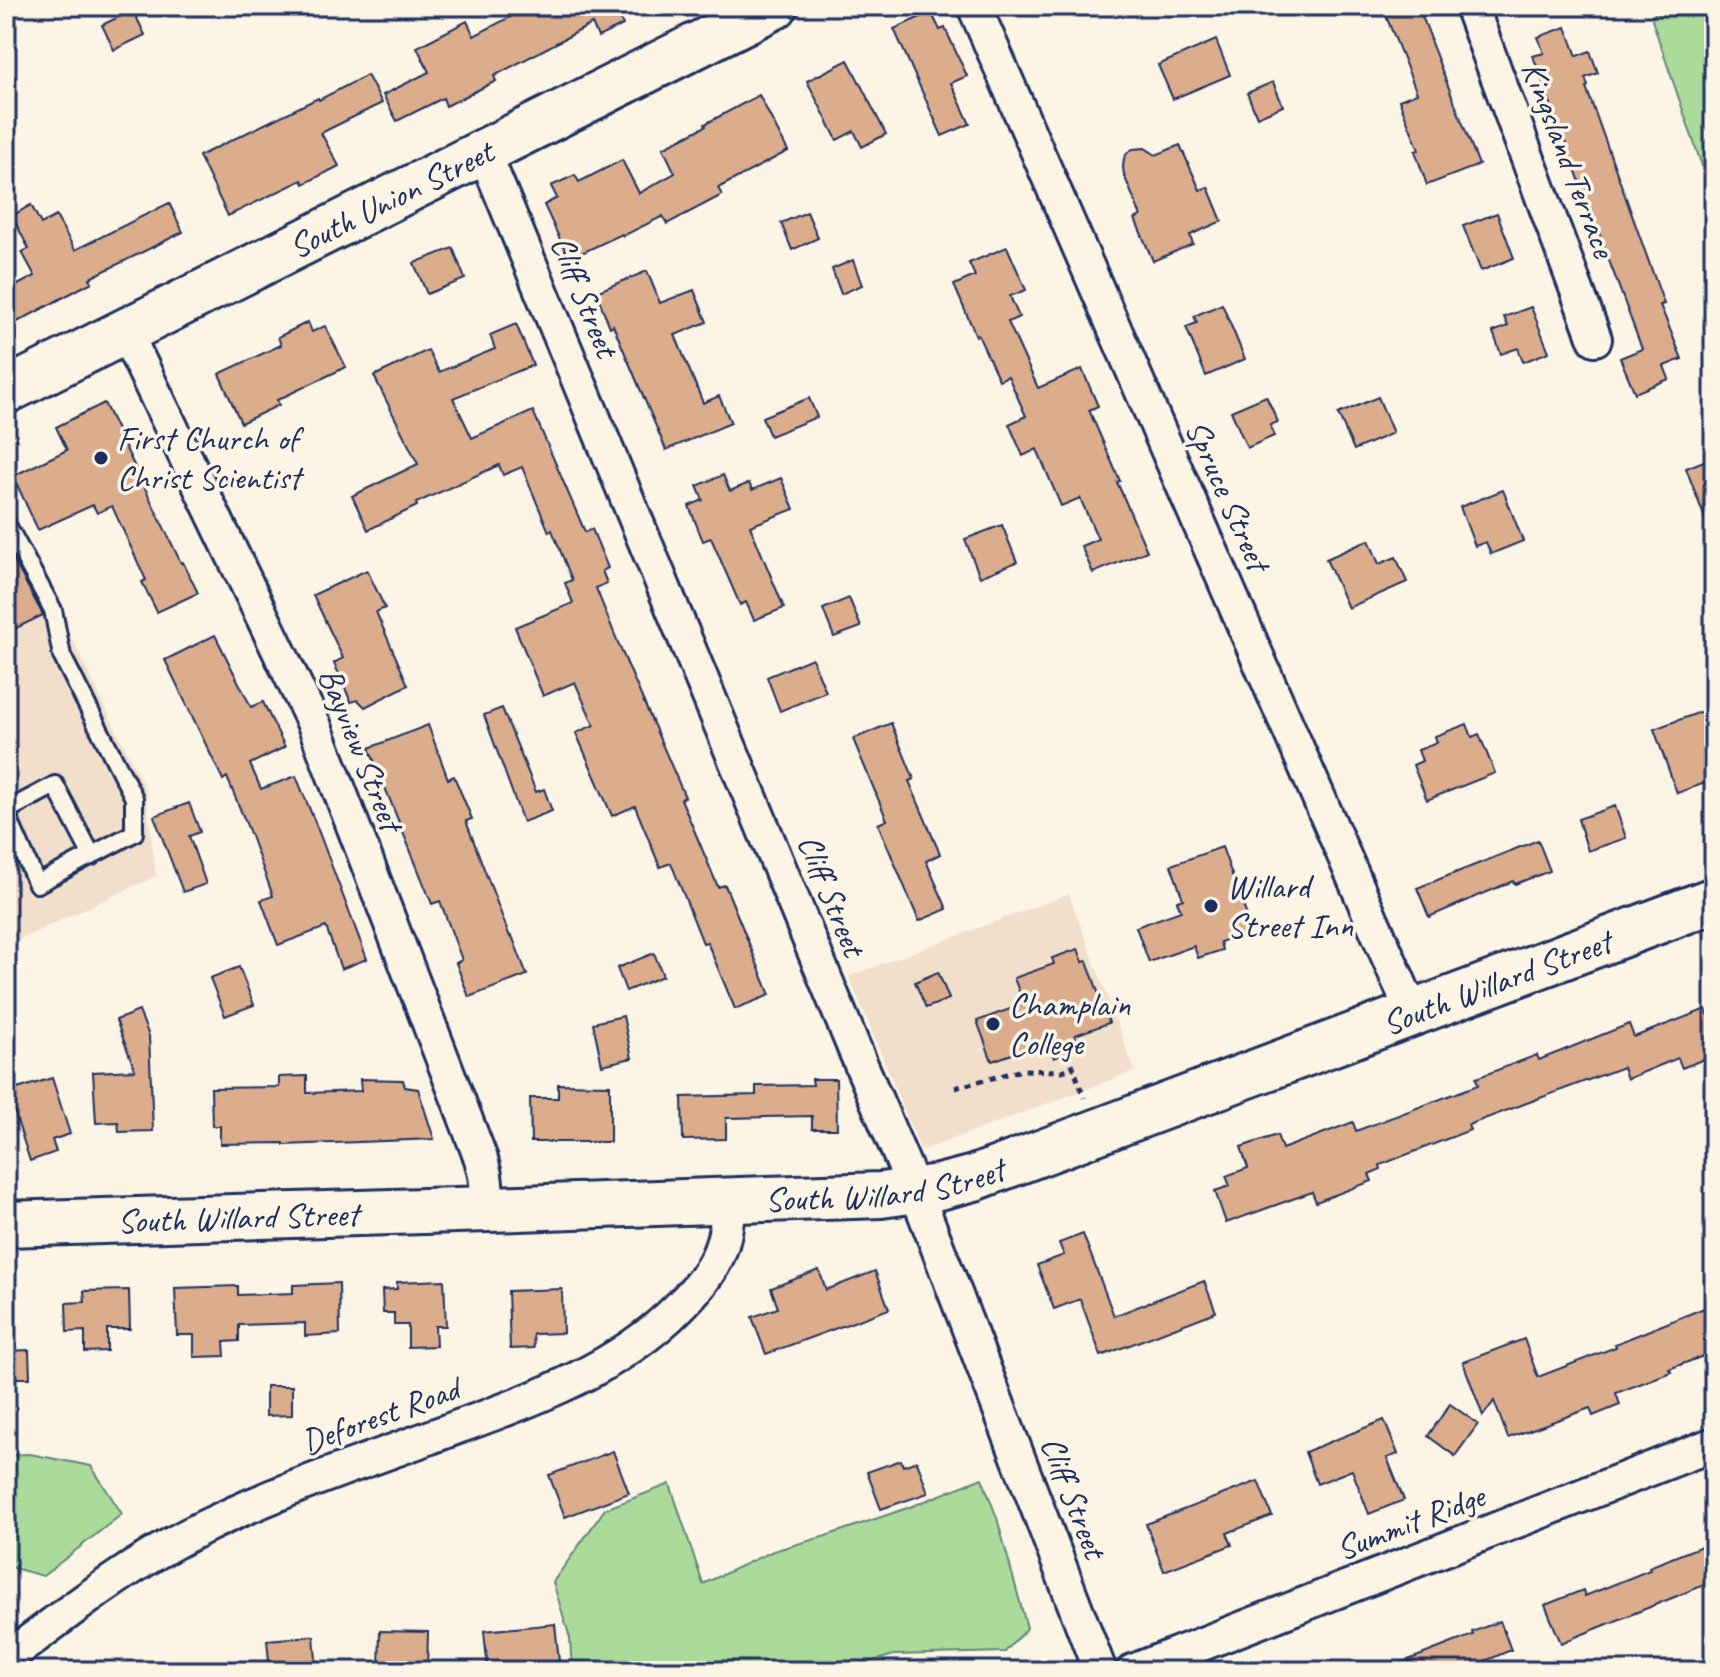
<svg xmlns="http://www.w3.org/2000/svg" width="1720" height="1677" viewBox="0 0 1720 1677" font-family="Caveat,sans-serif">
<rect width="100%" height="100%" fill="#fcf5e5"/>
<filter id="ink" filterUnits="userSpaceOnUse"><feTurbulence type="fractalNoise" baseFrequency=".0125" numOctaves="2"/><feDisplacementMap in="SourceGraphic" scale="16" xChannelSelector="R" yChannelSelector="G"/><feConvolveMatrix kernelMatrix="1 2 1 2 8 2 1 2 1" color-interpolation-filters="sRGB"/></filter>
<g filter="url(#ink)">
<!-- built -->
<g fill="#f2dfcb">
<polygon points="6,502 146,791 156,876 16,941 6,919"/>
<polygon points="1714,614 1714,654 1701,619"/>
<polygon points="1069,894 1135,1071 921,1151 849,976"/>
</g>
<!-- green -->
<g fill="#aadb9b" stroke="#62857c" stroke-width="2">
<polygon points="1658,6 1714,6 1714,201 1652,20"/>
<polygon points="30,1454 91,1466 122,1514 43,1576 6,1566 6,1455"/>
<polygon points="982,1478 997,1518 1027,1628 1005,1652 894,1655 837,1671 572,1671 570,1638 553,1582 605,1509 670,1484 703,1584 773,1551 826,1536 913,1506"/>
</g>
<!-- building -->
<g fill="#dcad8d" stroke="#1b2f5e" stroke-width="2">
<polygon points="531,6 627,6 616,12 623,25 598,37 592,24 494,76 496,81 446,106 443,98 397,121 383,95 429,72 417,47 467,21 474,36"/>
<polygon points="1382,6 1418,6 1431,39 1430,40 1479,165 1427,185 1415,151 1419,150 1399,100 1417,93"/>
<polygon points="133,10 145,35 114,50 102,25"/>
<polygon points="931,12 940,30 945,28 967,76 951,83 970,124 942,136 894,29"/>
<polygon points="1566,27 1577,56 1590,51 1598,73 1585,78 1588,86 1586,87 1664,304 1660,305 1682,359 1664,366 1669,379 1635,393 1620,358 1642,349 1533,56 1544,53 1538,37"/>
<polygon points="1216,40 1230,75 1173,99 1158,65"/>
<polygon points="848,60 886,134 862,147 854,131 837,140 807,81"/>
<polygon points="367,75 382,103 321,133 339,166 304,184 302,180 228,216 199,156 318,98 319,100"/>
<polygon points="1273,82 1283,106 1257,117 1247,93"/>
<polygon points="759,95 788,151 718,188 722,195 667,224 663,216 623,236 622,234 569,259 544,205 557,198 551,186 575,175 579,182 622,160 639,193 675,173 663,148 706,126 705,124"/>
<polygon points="1180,145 1200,190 1208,187 1222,221 1190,235 1193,244 1153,261 1135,219 1141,216 1124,175 1123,167 1124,158 1128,152 1133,149 1145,148 1156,155"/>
<polygon points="169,203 183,232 90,278 92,282 6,328 6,291 35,276 22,252 29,249 12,216 31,205 41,224 56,216 75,250"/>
<polygon points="807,212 818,238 792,250 781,223"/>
<polygon points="1497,213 1514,258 1481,271 1463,226"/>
<polygon points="1007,247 1026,290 1010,296 1019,317 1008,322 1038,388 1082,369 1098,406 1089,410 1120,481 1117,482 1147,551 1093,573 1081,546 1098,539 1080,498 1061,506 1037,449 1023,456 1009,424 1026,416 1008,376 999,380 978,335 976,336 954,285 975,276 969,263"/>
<polygon points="453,248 465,279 427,294 414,263"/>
<polygon points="853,260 862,285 841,294 832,269"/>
<polygon points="647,271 660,303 694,290 707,322 675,335 703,403 719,396 731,423 666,450 613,325 610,327 596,292"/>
<polygon points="1222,304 1245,359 1206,376 1186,327 1197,323 1194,316"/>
<polygon points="1531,307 1549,352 1523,362 1518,348 1501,354 1493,332 1508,326 1504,317"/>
<polygon points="308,322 312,332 325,326 346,367 277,400 279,405 241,423 219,374 281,345 278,337"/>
<polygon points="516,324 533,365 453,398 472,438 533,411 585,532 592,529 608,568 602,571 607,583 596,588 619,645 685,797 681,799 718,887 725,885 770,995 735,1009 707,942 703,943 671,863 660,867 635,806 612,816 576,733 594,725 575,682 543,696 515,627 573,603 565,583 572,580 552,530 549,532 522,467 503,475 499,465 416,503 417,506 368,530 352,496 418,464 374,376 428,350 439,372 495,349 490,335"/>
<polygon points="1266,396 1278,422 1270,425 1274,436 1247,448 1231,411"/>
<polygon points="1378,397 1393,433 1354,450 1338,414"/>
<polygon points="809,398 817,417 770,436 762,417"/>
<polygon points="104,403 181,563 183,562 198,593 157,612 142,582 146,580 112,506 97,513 93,505 38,530 13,476 67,450 56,427"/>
<polygon points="1714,457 1714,536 1712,537 1686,468"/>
<polygon points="723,475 730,491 749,483 752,490 781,478 794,509 750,526 784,608 754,620 746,602 740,605 711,538 703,541 689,506 703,500 697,486"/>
<polygon points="1503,490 1523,541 1491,554 1486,542 1475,546 1460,507"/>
<polygon points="1002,525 1017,562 980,577 965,539"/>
<polygon points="1369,540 1379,564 1396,557 1407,582 1348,608 1326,559"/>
<polygon points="6,546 43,615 6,633"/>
<polygon points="367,570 385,608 376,612 408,685 365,707 358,700 351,702 334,663 343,658 313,595"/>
<polygon points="849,598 861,627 834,637 823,609"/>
<polygon points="215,635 251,707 263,702 285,747 250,764 261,789 296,776 315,822 367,959 341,969 326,927 278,945 261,900 273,896 248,828 227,777 223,780 165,660"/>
<polygon points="812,658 826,692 780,711 767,677"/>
<polygon points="1714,707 1714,780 1677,793 1654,729"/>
<polygon points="502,708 536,792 544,789 552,811 523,822 484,715"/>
<polygon points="891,723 914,779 909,781 940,854 926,861 947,909 919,921 878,824 887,820 853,739"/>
<polygon points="1467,724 1472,737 1479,734 1495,773 1427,800 1413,765 1422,761 1418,750 1437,743 1435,736"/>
<polygon points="428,725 448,779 454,776 472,819 466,821 510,937 512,936 527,975 469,997 456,963 462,960 440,901 432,904 369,748"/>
<polygon points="189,803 200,832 189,836 206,884 183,892 154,816"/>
<polygon points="1615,806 1626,838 1588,851 1578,819"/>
<polygon points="1538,840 1550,871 1515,884 1513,881 1429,917 1417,888"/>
<polygon points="1222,847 1252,930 1220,942 1222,950 1198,958 1194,946 1149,962 1136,927 1181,911 1177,901 1183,899 1171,865"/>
<polygon points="1078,949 1083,962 1087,961 1109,1023 1075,1035 1079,1048 1054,1058 1049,1046 1040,1049 1038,1045 992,1061 977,1021 1024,1004 1014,978 1054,964 1052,958"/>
<polygon points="654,953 663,976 626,991 617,968"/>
<polygon points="239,967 254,1005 225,1016 210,978"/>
<polygon points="938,972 949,999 926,1008 915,982"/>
<polygon points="1706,1009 1714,1029 1714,1055 1682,1068 1678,1058 1627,1079 1623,1067 1468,1125 1470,1130 1380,1165 1381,1169 1369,1174 1372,1181 1316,1202 1312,1192 1226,1223 1215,1191 1230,1186 1226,1176 1248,1168 1241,1147 1277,1135 1282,1149 1353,1122 1356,1131 1478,1085 1476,1078 1537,1055 1539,1060 1629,1024 1634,1037"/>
<polygon points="139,1011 149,1036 153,1131 119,1132 118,1122 96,1123 93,1072 135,1070 116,1020"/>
<polygon points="623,1016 632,1058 602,1065 593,1023"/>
<polygon points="307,1076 307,1093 361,1091 360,1079 403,1080 405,1087 418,1089 434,1139 284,1145 284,1143 220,1144 220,1126 212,1126 211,1088 279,1087 279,1077"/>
<polygon points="52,1078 70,1134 52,1140 56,1152 30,1161 8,1092"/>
<polygon points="812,1079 836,1079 837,1129 812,1129 812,1116 726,1118 726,1139 683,1140 682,1097 756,1095 756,1086 813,1085"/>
<polygon points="558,1084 610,1085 610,1142 531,1142 530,1098 558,1098"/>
<polygon points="1083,1234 1114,1316 1204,1281 1216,1312 1101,1356 1080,1299 1054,1309 1037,1265 1064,1255 1059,1243"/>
<polygon points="819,1270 826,1290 875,1271 889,1309 766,1354 752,1317 778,1308 771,1288"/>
<polygon points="444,1280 446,1326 435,1326 436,1346 408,1347 408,1325 394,1325 394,1313 383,1313 382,1290 397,1289 397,1282"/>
<polygon points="339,1283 340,1334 305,1336 305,1323 239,1325 239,1341 224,1342 225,1356 194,1357 194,1335 177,1335 175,1288 238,1286 238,1295 293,1293 293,1285"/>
<polygon points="562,1289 563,1333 533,1334 534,1348 510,1349 508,1291"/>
<polygon points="129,1290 130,1329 107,1329 107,1351 85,1352 85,1331 67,1332 66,1303 85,1302 84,1291"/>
<polygon points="1714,1304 1714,1352 1669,1369 1671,1372 1616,1393 1620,1405 1593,1416 1590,1408 1508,1438 1494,1401 1483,1416 1463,1362 1524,1339 1538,1377 1616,1347 1615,1344"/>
<polygon points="29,1350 30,1378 6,1378 6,1351"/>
<polygon points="266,1386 292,1386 292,1415 266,1416"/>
<polygon points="1450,1404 1478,1424 1455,1456 1428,1436"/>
<polygon points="1384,1420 1398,1454 1387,1458 1404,1500 1369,1514 1352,1470 1317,1484 1305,1452"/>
<polygon points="613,1451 629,1493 565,1517 549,1475"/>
<polygon points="901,1460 903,1466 917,1461 928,1493 881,1509 867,1472"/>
<polygon points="1258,1481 1272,1516 1227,1533 1232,1545 1164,1571 1146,1524"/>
<polygon points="1709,1543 1714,1555 1714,1581 1561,1643 1545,1605 1583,1590 1585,1596 1650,1570 1649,1567"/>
<polygon points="1500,1621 1511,1650 1485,1661 1489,1671 1385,1671 1385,1669 1473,1635 1472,1632"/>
<polygon points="555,1624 560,1671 488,1671 484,1631"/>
<polygon points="380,1631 428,1632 427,1671 379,1671"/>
<polygon points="314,1636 317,1671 270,1671 267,1640"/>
</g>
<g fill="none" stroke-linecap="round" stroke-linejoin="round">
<!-- lane casing -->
<g stroke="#1b2f5e" stroke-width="22">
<g id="lane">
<polyline points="6,523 53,610 62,656 134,798 134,833 37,884 6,813"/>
<polyline points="6,811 55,785 92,856"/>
</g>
</g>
<!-- street casing -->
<g stroke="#1b2f5e" stroke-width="38">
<g id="street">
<polyline points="974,6 1413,1014"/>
<polyline points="1471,6 1595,339"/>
<polyline points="484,152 854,1048 924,1212 1100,1671"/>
<polyline points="125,331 314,724 481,1159 485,1175 489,1209"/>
<path d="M6,1659c62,-47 126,-97 196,-131 73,-36 150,-62 226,-90 88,-33 183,-62 251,-131 13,-13 25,-26 34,-42 12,-20 14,-42 16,-64"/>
<polyline points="1133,1671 1714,1444"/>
</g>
</g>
<!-- secondary casing -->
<g stroke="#1b2f5e" stroke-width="50">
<g id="secondary">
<path id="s1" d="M6,391l769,-385"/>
</g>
</g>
<!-- primary casing -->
<g stroke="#1b2f5e" stroke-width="50">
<g id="primary">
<path id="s2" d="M6,1224l483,-15 392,-14 58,-8 35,-9 740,-278"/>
</g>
</g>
<!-- path -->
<g stroke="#1b2f5e" stroke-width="5" stroke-dasharray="6 6" stroke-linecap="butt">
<polyline points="1068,1052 1084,1098"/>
<polyline points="955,1088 1022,1070 1061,1071 1074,1068"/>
</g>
<!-- lane -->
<use href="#lane" stroke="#fcf5e5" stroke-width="16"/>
<!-- street -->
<use href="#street" stroke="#fcf5e5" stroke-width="32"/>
<!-- secondary -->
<use href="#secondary" stroke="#fcf5e5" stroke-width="44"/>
<!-- primary -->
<use href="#primary" stroke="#fcf5e5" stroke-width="44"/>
</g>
</g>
<!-- markers -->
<g fill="#1b2f5e" stroke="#fcf5e5" stroke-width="3">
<circle cx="101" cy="458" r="8"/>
<circle cx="1211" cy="906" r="8"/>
<circle cx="993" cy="1024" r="8"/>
</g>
<g text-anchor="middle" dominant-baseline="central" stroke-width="7" stroke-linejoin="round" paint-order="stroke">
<!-- street labels -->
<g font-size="34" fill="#1b2f5e" stroke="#fcf5e5">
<text transform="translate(1569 159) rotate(69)">Kingsland Terrace</text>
<text stroke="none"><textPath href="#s1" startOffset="430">South Union Street</textPath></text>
<text transform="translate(585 296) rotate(68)">Cliff Street</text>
<text transform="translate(1228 495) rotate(66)">Spruce Street</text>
<text transform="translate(361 749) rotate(68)">Bayview Street</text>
<text transform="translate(832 895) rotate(68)">Cliff Street</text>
<text stroke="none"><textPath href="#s2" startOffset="1528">South Willard Street</textPath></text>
<text stroke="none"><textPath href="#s2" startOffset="880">South Willard Street</textPath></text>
<text stroke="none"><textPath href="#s2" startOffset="232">South Willard Street</textPath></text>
<text transform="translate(380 1415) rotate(-20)">Deforest Road</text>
<text transform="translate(1074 1497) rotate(69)">Cliff Street</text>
<text transform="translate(1410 1522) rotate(-21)">Summit Ridge</text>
</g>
<!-- poi labels -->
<g font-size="34" fill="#1b2f5e" stroke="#fcf5e5" text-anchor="start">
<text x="117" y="438">First Church of<tspan x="117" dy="39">Christ Scientist</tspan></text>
<text x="1227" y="886">Willard<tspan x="1227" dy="39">Street Inn</tspan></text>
<text x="1009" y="1004">Champlain<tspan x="1009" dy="39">College</tspan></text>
</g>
</g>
<!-- margin -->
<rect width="1720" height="1677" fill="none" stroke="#fcf5e5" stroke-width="32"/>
<rect x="16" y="16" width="1688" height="1645" fill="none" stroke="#1b2f5e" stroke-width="3" filter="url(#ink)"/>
</svg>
